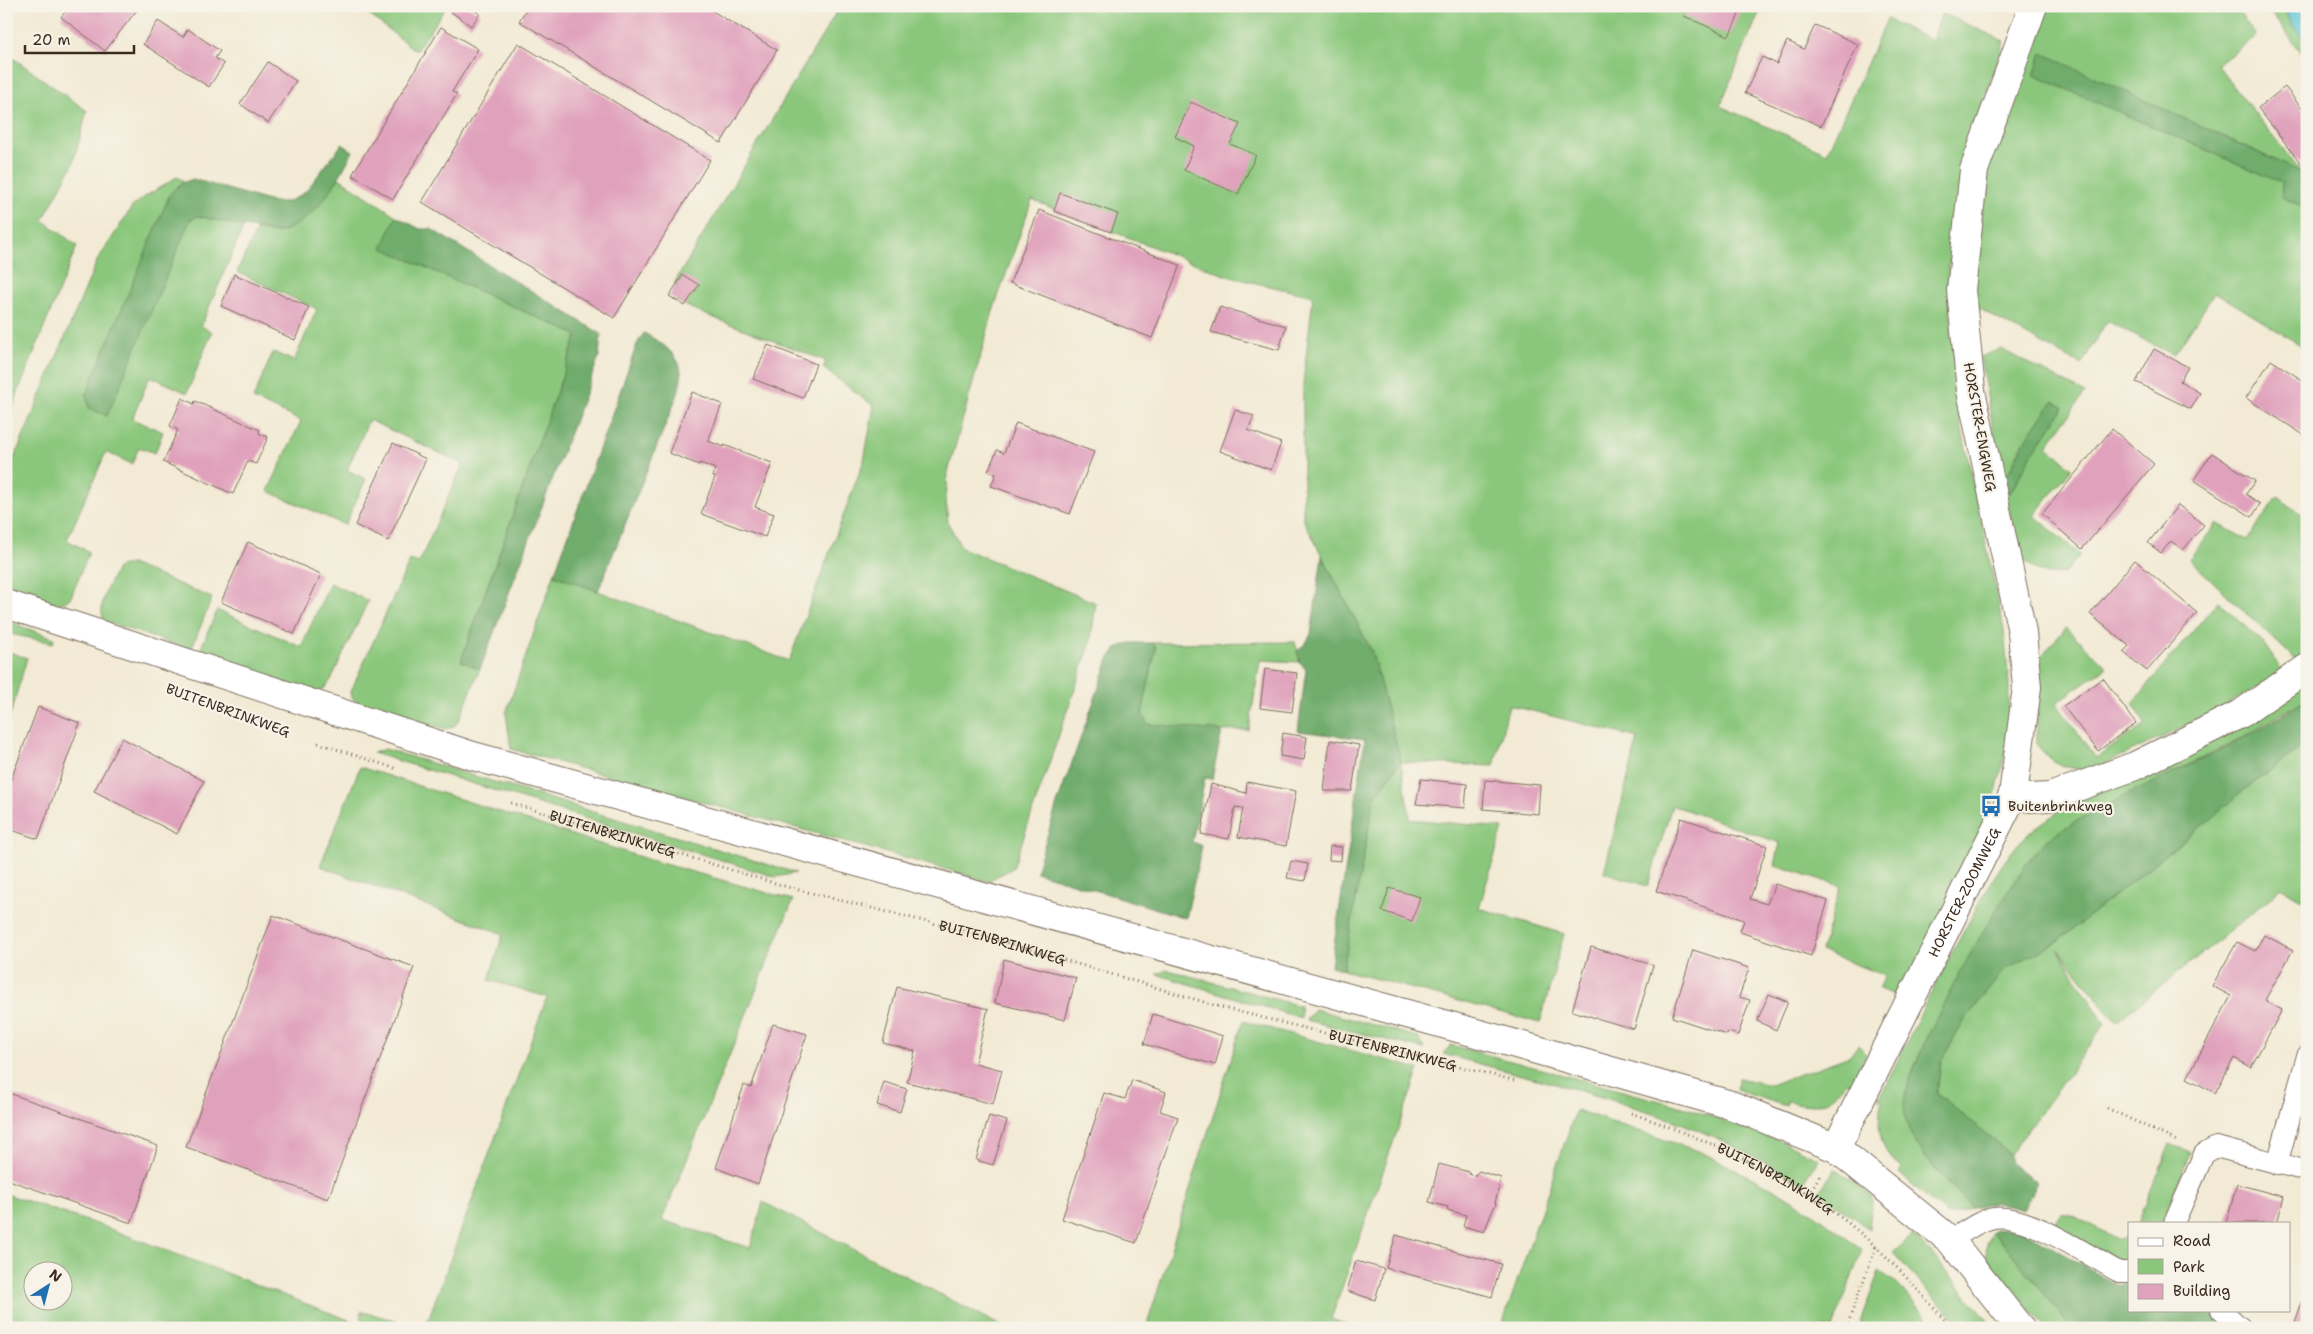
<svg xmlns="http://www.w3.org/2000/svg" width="2313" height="1334" viewBox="0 0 2313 1334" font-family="'Shantell Sans',sans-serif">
<rect width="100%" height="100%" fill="#f7f3e8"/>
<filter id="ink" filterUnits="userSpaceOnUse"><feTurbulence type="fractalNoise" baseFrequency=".02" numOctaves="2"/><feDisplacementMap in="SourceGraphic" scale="10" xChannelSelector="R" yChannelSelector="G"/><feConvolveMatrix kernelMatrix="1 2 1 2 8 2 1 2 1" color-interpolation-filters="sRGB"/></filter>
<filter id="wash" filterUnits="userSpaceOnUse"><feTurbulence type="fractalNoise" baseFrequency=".0096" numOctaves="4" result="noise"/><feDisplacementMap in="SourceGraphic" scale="20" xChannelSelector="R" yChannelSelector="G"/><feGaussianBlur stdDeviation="1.12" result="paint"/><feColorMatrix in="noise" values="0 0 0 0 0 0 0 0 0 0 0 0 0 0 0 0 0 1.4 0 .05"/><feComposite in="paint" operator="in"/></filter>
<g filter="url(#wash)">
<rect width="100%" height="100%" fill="#f2ead4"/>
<!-- green -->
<g fill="#8ac77c" stroke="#62784d" fill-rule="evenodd">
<polygon points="358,6 447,6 416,51"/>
<polygon points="840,6 1762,6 1720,106 1827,153 1887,19 1932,41 1942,13 2004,41 1985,97 1960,184 1948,276 1957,406 2004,630 2009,684 2008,742 1996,792 1975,849 1899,997 1879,989 1885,976 1821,951 1841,886 1775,865 1780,843 1672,805 1648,886 1604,872 1638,738 1509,705 1494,766 1401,762 1410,819 1503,828 1479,908 1564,934 1540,1023 1343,970 1374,798 1401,761 1371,650 1303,519 1303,383 1313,296 1230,277 1032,200 993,311 948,472 946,501 948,523 962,548 1096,603 1090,645 1013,868 988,881 511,749 506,713 554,575 789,661 864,460 874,406 823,368 826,361 704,314 676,301 675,282"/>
<path d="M2046,6h188l21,28 -1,4 -37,27 84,107 -259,-118 -8,21 249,108 -2,14 26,11v141l-92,-57 -41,63 -67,-34 -26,44 -107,-59c0,-51 3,-108 19,-157 15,-48 35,-96 53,-143z"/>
<polygon points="2265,6 2283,6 2292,25 2307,42 2307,59"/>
<polygon points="6,53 87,111 73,164 43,220 77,246 6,422"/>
<polygon points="177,177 184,181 176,188 190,220 197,216 244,226 201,326 212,332 187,393 150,376 132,419 163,432 155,453 139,447 132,464 106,452 67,540 89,552 71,597 65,602 57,604 6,588 6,478 97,261 132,207 146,196"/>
<polygon points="339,178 396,216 383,248 577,335 461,661 480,669 459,720 454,726 445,729 359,704 352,698 351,691 410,560 419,563 463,464 369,420 347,470 366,479 345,525 268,491 301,421 253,399 273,352 294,361 317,309 237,272 257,229 276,233 316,209"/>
<path d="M2001,349l84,44 -38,53 25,22 -38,47 46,40 -15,18c-18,4 -35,-3 -46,-18l-13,-61 57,-87 -10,-6 -29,41 -21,42 -23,-127z"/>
<polygon points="2278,497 2307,518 2307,652 2297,661 2189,559 2217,523 2247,540"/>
<path d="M131,564l81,34 -21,52 -87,-29c-7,-19 5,-36 13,-53z"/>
<polygon points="330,583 368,601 331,680 324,689 316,693 199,653 217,610 301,647"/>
<path d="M2218,601l46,43 17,25 -2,5c-59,38 -122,66 -186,95 -24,2 -41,-5 -56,-24l-1,-83 30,-34 41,39 -51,36 40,55 49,-34 -12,-21z"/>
<polygon points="6,621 54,638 53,643 6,633"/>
<polygon points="1295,642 1300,662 1260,660 1249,730 1222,731 1148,725 1142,714 1156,648 1151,643"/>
<polygon points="6,651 27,658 6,729"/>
<path d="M2307,682v16l-65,40 -165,83 -29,18 -17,18 -25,37 -35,60 -48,92 -14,34 15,76 48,51 -20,8 -6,-1 -47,-41 3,-5c-23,-16 -27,-42 -19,-67l-4,-2c28,-58 55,-114 86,-170 16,-29 32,-61 54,-86 13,-14 30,-25 45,-35z"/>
<polygon points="2307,743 2307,902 2280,887 2271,898 2116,1022 2058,949 2105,1024 2010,1154 1937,1093 1941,1061 1966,1018 2006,968 2054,944 2209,820 2239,794"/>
<polygon points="385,749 796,873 776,877 373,753"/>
<polygon points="360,767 650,860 793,900 662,1220 750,1248 763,1202 1005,1328 425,1328 547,997 489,980 503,934 320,866"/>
<polygon points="1168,970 1300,1006 1301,1018 1156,974"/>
<polygon points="1314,1009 1418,1037 1424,1049 1306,1020"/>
<polygon points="1243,1021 1419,1069 1331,1319 1355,1328 1146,1328"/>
<path d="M1451,1045l239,64 92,32 37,18 -16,24c-40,-22 -80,-44 -123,-60 -77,-29 -158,-47 -237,-69z"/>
<path d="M1858,1045l9,9 -16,31 -5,-3c-18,23 -29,27 -58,19l-2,5 -50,-16 3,-12 31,7 80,-29z"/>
<polygon points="1576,1110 1701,1152 1778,1191 1816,1215 1862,1249 1833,1328 1501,1328"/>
<polygon points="2170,1144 2190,1152 2163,1223 2138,1223"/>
<polygon points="1835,1169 1873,1195 1869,1229 1819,1192"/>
<path d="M6,1194l99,33 257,98 -1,-14 61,17h-416zM32,1272h30v30h-30z"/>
<polygon points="2061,1213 2072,1215 2119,1240 2129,1238 2129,1260 2116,1260 2052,1227"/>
<polygon points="1992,1232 2009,1250 2072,1328 2046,1328 1986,1257 1987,1243"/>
<polygon points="1913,1235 1923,1243 1994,1328 1962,1328 1893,1253"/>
<polygon points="1879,1271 1895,1282 1937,1328 1858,1328"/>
</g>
<!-- forest -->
<g fill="#6fac6c" stroke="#556b45">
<polygon points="2042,53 2307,175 2307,208 2281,197 2282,183 2034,75"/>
<path d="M342,144l11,7c-17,33 -38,73 -77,82l-79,-17 -7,4 -83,196 -18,-8 -3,-14 84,-200c7,-8 13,-12 23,-15l79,23h14l10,-4 10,-7z"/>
<polygon points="396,216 420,229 431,229 601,334 599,357 480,669 461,661 577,335 382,248"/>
<path d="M644,333c15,8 36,21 37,40 1,7 -2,14 -3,21l-80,197 -44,-16 83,-231z"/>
<polygon points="2053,401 2063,407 2061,412 2032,454 2011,492 2006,494 2003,484 2024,442"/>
<polygon points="1322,556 1371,650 1401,761 1374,798 1343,970 1331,966 1365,739 1298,731 1306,670 1300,662 1297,651 1306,643 1311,634"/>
<polygon points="1130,643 1151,643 1156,647 1142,714 1148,724 1222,731 1212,779 1205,778 1192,842 1202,846 1186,918 1036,872 1057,804 1109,659 1117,648"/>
<path d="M2307,698v45l-68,51 -30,26 -155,124 -48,24 -40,50 -25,43 -4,32 73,61v9l27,19 -14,28 -27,-7 -24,4c-26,-28 -67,-60 -68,-101 -1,-41 111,-241 144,-267 21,-16 46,-27 69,-39 64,-32 132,-59 190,-102z"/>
<polygon points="2008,1228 2026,1232 2108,1280 2119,1285 2129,1283 2129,1310 2208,1310 2223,1324 2208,1328 2072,1328 2009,1250 1992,1232 1996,1229"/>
</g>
<!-- water -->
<polygon fill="#5ac4d5" stroke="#4a777a" points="2283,6 2307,6 2307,42 2292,25"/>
<g id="blocks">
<!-- building -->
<g fill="#e0a1bc">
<polygon points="70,6 140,6 105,51 61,17"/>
<polygon points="454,6 468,6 480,14 471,26 450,11"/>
<polygon points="528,6 704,6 777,50 721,143 519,21"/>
<polygon points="1688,6 1743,6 1729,36 1684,16"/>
<polygon points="158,21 183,37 188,29 220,51 215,58 224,64 209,87 143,44"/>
<polygon points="1815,25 1858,44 1821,126 1745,93 1762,57 1777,64 1787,41 1804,49"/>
<polygon points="441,27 478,49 452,92 457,94 393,199 352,175"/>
<polygon points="518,43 710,160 614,318 422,202"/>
<polygon points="268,62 296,81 268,123 240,104"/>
<polygon points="2285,87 2307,115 2307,171 2258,108"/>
<polygon points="1191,102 1240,124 1230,144 1256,155 1238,194 1184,170 1194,146 1175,137"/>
<polygon points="1060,193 1118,214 1111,232 1054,211"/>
<polygon points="1039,210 1180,265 1152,338 1010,283"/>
<polygon points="234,274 309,307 295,340 221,306"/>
<polygon points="683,275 699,285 685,306 669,296"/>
<polygon points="1220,307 1286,326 1279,350 1211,332"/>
<polygon points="768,345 816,364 803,398 753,379"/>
<polygon points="2154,349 2188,367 2180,381 2200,393 2191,409 2136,382"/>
<polygon points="2271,360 2307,383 2307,437 2246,398"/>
<polygon points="692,392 722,404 708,441 724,447 724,445 772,463 755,507 774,514 765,537 701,514 715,477 712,476 715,469 700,463 699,465 669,453"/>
<polygon points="182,398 194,404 195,401 226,415 260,430 259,433 268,437 256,464 248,461 233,494 163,462 178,430 170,426"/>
<polygon points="1235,410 1254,416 1248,430 1281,443 1271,470 1220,451"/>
<polygon points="1016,423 1094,452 1070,514 991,486 996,474 988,471 997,450 1004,453"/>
<polygon points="2112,429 2154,464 2082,549 2042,514"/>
<polygon points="393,443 426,459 388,541 355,525"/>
<polygon points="2212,453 2255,481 2246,494 2260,504 2252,517 2194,480"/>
<polygon points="2178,505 2204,525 2183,550 2171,541 2161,553 2148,543"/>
<polygon points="248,542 321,574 294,634 221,602"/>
<polygon points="2135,560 2197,613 2147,671 2123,652 2129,646 2090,614"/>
<polygon points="1265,669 1297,673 1292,712 1260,708"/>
<polygon points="2103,678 2136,723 2098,751 2063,706"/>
<polygon points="38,707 80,723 38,839 6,828 6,793"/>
<polygon points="1283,733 1307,737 1304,760 1280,756"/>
<polygon points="122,738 204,781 177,834 94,791"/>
<polygon points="1330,740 1359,745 1352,791 1324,791"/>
<polygon points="1421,779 1467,784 1465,808 1416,804"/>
<polygon points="1485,780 1540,785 1538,814 1483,809"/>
<polygon points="1247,782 1296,791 1286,846 1238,837 1243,808 1235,807 1229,839 1201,834 1211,784 1246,793"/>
<polygon points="1681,818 1767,846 1750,899 1767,904 1775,884 1828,901 1811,956 1740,932 1744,920 1656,891"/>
<polygon points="1330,846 1342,847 1341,861 1329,860"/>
<polygon points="1291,861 1308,864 1305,881 1287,878"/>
<polygon points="1389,888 1420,897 1412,921 1382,911"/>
<polygon points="273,915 414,967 328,1199 186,1147"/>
<polygon points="2264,935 2293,950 2265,1000 2282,1010 2251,1067 2234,1058 2215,1093 2187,1078 2231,996 2212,986 2237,942 2255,951"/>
<polygon points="1591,947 1653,965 1634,1029 1572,1011"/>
<polygon points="1693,950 1749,968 1739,997 1750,1000 1738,1035 1728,1032 1727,1035 1672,1017"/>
<polygon points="1004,959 1076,978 1065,1020 995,1003"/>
<polygon points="897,987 988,1009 975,1063 1002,1070 993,1104 907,1082 915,1051 883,1043"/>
<polygon points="1769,994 1788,1002 1776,1030 1757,1021"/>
<polygon points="1153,1014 1223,1036 1215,1065 1144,1044"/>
<polygon points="773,1024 807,1034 758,1184 716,1168 744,1085 751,1088"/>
<polygon points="1132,1080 1166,1092 1160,1111 1178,1117 1136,1243 1062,1219 1104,1093 1125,1099"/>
<polygon points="884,1082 907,1089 900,1112 877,1105"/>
<polygon points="6,1092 158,1146 131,1223 6,1179"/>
<polygon points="989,1116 1007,1121 993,1165 976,1160"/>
<polygon points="1439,1164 1469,1172 1469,1174 1474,1176 1479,1171 1501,1178 1495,1203 1496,1203 1495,1207 1494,1207 1484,1232 1463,1226 1466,1215 1447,1210 1448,1207 1429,1202"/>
<polygon points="2237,1184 2284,1197 2277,1223 2226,1223"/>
<polygon points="1396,1235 1501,1264 1492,1297 1386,1268"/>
<polygon points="1356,1261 1384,1269 1375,1300 1347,1291"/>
<polygon points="2303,1299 2307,1300 2307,1328 2293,1328"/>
</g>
</g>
</g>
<g filter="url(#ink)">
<use href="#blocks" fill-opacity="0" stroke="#7b6d5e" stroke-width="1"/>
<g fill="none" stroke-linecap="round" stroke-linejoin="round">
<!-- lane casing -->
<g stroke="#7b6d5e" stroke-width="22">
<g id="lane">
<polyline points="2277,1164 2307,1056"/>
<polyline points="2174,1223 2204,1154 2216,1147 2307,1171"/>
<path d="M1950,1240c14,-7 28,-20 44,-22 31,-6 97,39 125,54h10"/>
<polyline points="2221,1310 2241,1328"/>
</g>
</g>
<!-- street casing -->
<g stroke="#7b6d5e" stroke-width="30">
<g id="street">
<polyline points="2013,795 2030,798 2050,797 2135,766 2242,713 2307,668"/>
<path id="s3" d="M1836,1148l177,-353 14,-108 -5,-55 -51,-241 -10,-101 13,-120 59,-164"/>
</g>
</g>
<!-- secondary casing -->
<g stroke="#7b6d5e" stroke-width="30">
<polyline id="secondary" points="6,604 473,756 1523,1046 1731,1105 1836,1148 1950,1240 2020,1328"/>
</g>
<!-- path -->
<g stroke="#7b6d5e" stroke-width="3" stroke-dasharray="1 4" stroke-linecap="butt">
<polyline points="318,743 397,769"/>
<path id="s1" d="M511,803l280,85 193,48 240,72 293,73"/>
<polyline points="2107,1108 2179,1142"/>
<path id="s2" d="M1631,1113c88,31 176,69 245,134 27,25 51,54 76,81"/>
<polyline points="1809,1194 1820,1175"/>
<polyline points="1846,1328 1876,1247"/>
</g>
<!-- lane -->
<use href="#lane" stroke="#fff" stroke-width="20"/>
<!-- street -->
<use href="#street" stroke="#fff" stroke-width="28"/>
<!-- secondary -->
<use href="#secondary" stroke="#fff" stroke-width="28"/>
</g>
</g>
<!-- icons -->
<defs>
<g id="bus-bare" transform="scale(1.725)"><path d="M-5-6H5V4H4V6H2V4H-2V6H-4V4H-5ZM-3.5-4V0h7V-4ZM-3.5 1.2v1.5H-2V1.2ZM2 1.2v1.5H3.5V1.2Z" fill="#1f6fb2" stroke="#f7f3e8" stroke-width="2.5" paint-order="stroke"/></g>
</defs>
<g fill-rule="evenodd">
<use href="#bus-bare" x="1991" y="806"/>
</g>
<g text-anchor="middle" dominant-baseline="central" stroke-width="4.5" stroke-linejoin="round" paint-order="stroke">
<!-- street labels -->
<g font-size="14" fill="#3b2a1e" stroke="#f7f3e8">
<text transform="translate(1980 427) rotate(80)">HORSTER-ENGWEG</text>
<text transform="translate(228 710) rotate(20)">BUITENBRINKWEG</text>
<text stroke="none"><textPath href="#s1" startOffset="106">BUITENBRINKWEG</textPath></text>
<text stroke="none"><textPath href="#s3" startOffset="286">HORSTER-ZOOMWEG</textPath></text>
<text stroke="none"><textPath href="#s1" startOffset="511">BUITENBRINKWEG</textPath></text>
<text stroke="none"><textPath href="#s1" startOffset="916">BUITENBRINKWEG</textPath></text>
<text stroke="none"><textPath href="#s2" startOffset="159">BUITENBRINKWEG</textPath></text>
</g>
<!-- poi labels -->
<g font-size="14" fill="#3b2a1e" stroke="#f7f3e8" text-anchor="start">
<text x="2008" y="806">Buitenbrinkweg</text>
</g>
</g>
<!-- margin -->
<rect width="2313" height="1334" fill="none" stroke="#f7f3e8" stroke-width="25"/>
<!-- legend -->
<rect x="2128" y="1222" width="162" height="90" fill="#f7f3e8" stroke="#aca397"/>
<rect x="2138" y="1238" width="25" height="8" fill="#ffffff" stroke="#aca397"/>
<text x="2173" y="1246" font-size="15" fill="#3b2a1e">Road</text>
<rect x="2138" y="1259" width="25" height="15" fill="#8ac77c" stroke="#aca397"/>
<text x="2173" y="1272" font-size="15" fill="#3b2a1e">Park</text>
<rect x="2138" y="1284" width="25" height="15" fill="#e0a1bc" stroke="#aca397"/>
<text x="2173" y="1296" font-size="15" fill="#3b2a1e">Building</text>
<!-- north arrow -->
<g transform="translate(48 1286) rotate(36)"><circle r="24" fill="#f7f3e8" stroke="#aca397"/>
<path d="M0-4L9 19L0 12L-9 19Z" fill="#1f6fb2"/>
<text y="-8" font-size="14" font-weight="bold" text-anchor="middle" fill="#3b2a1e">N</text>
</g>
<!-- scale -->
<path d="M25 45v8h109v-8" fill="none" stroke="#3b2a1e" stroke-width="2.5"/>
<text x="32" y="45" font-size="15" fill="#3b2a1e" stroke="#f7f3e8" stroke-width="4" paint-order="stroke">20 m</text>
</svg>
